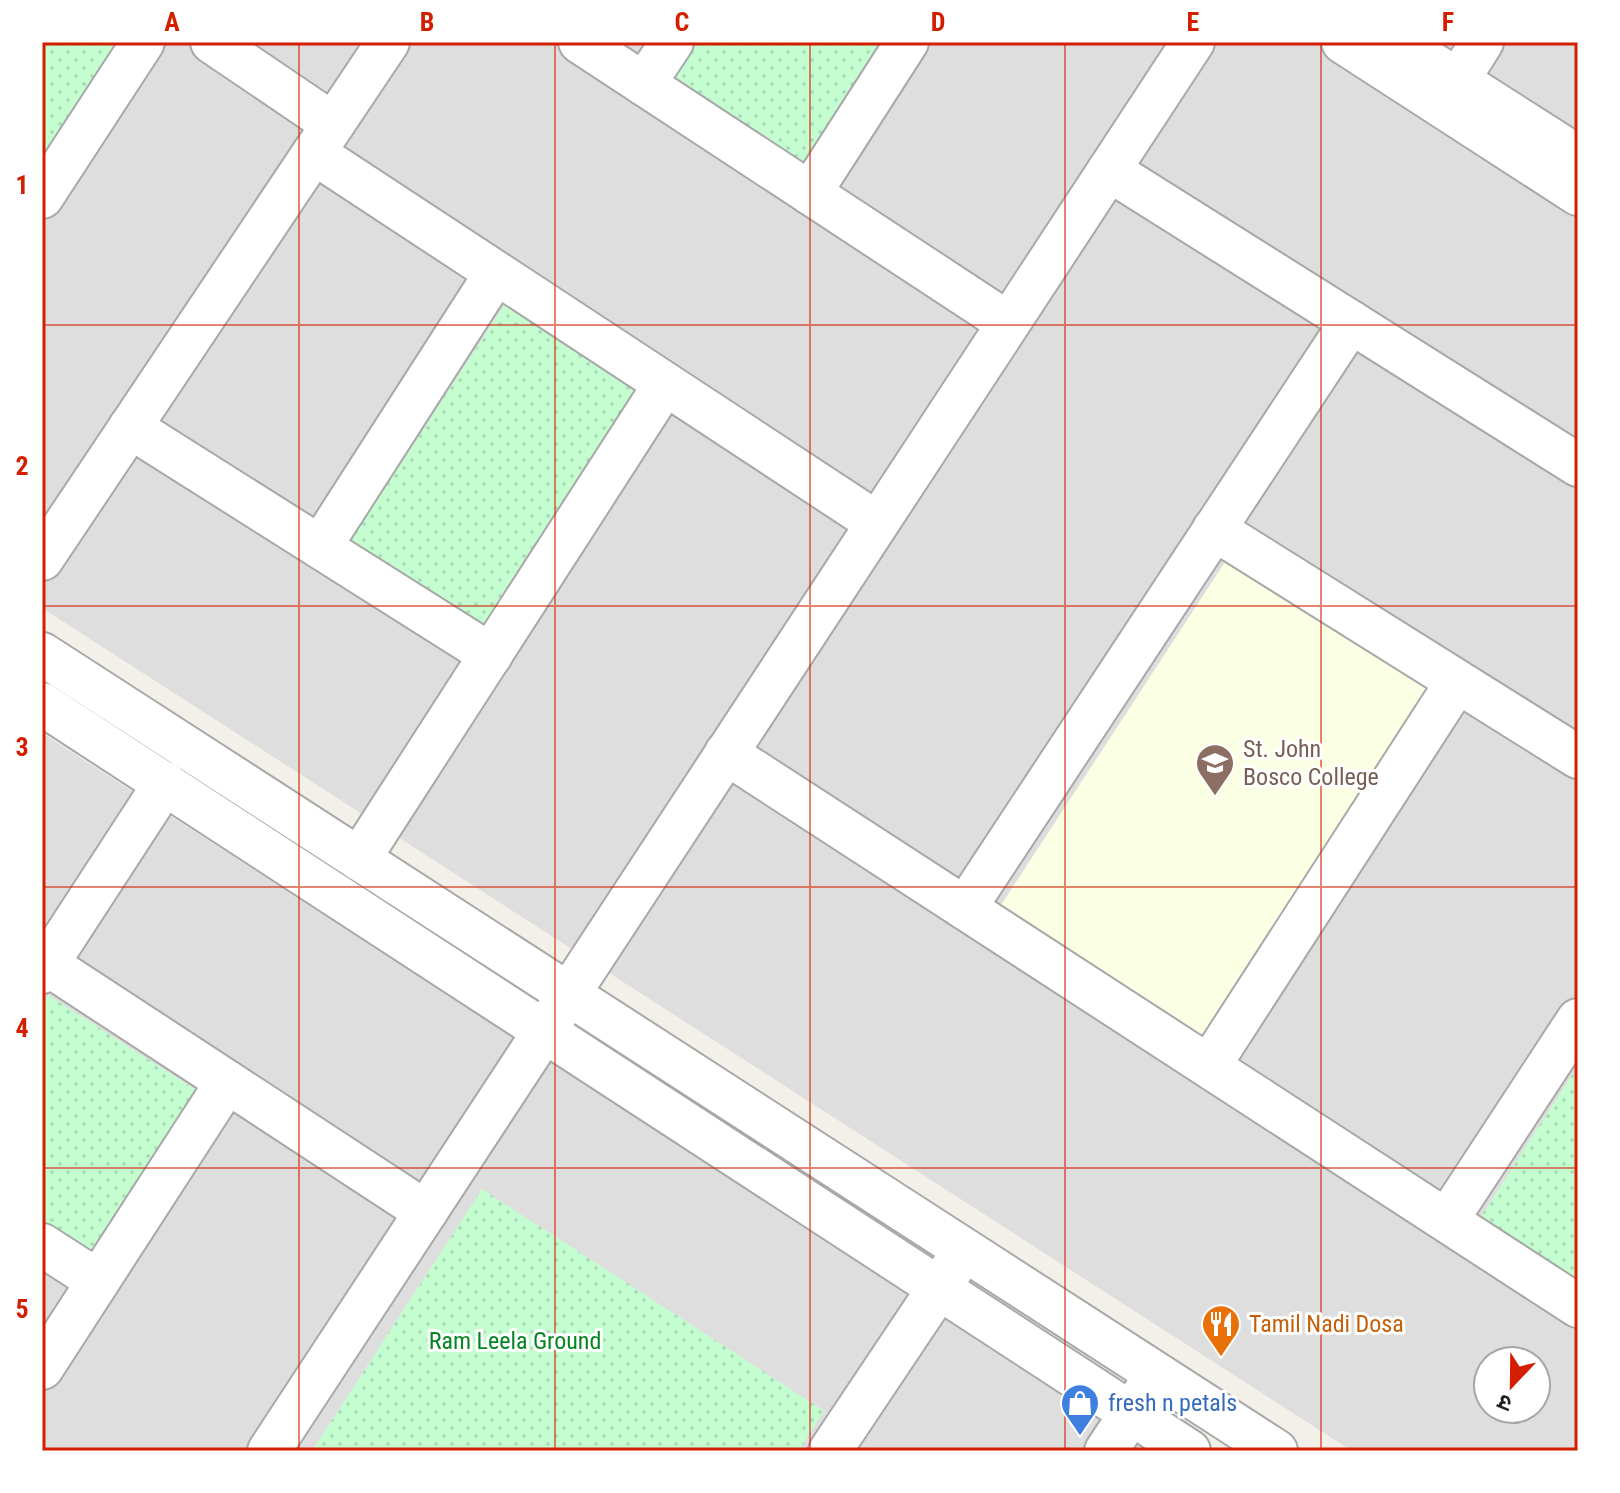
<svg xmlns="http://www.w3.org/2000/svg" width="1620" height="1493" viewBox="0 0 1620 1493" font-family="'Roboto Condensed','Noto Sans Devanagari',sans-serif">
<defs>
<pattern id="park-dots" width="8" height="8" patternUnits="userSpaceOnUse" patternTransform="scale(2)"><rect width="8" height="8" fill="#c3fdd0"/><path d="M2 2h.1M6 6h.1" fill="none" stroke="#a7d9b2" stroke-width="1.8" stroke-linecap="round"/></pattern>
</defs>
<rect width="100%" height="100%" fill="#f2f0e8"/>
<!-- residential -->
<g fill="#dfdede" fill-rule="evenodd">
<path d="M42,42h1536v1409h-226l-1310,-843zM1488,1361h48v48h-48z"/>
<polygon points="42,733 1155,1451 42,1451"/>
</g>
<!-- education -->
<polygon fill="#fbffe4" points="1227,559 1428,689 1202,1035 1001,905"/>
<!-- park -->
<g fill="url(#park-dots)">
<polygon points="42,42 122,42 42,169"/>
<polygon points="692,42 883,42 799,170 665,82"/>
<polygon points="508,299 642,386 482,631 348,545"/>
<polygon points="48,995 196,1090 89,1255 42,1224 42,1005"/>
<polygon points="1578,1066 1578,1289 1476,1224"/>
<polygon points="482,1189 824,1411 799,1451 312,1451"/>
</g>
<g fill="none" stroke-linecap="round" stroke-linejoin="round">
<!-- minor casing -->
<g stroke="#a8a8a8" stroke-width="46">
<g id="minor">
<polyline points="212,42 333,124"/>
<polyline points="580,42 1008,323"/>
<polyline points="1343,42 1578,194"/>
<polyline points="1398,42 1578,157"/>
<polyline points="1458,80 1482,42"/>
<polyline points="644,84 672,42"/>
<polyline points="314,153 877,523"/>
<polyline points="1109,170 1578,465"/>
<polyline points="810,193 907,42"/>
<polyline points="42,197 143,42"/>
<polyline points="130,427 491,655"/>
<polyline points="1214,529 1578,757"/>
<polyline points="320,547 496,273"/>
<polyline points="42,559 388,42"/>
<polyline points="42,654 1276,1451"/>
<polyline points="42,704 1189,1451"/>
<polyline points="726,753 1578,1306"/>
<polyline points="359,859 665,384"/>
<polyline points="965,908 1351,322"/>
<polyline points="47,964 426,1212"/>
<polyline points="42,972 165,783"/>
<polyline points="1209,1066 1457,682"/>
<polyline points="1447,1220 1578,1020"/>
<polyline points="42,1245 98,1281"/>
<polyline points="42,1368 227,1082"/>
<polyline points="269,1451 1193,42"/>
<polyline points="830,1451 955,1264"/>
<polyline points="1106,1451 1145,1392"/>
</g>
</g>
<!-- minor -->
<use href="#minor" stroke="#fff" stroke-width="42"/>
</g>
<!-- grid -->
<path fill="none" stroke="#d31e00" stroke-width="2" stroke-opacity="0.55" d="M299,42v1409M555,42v1409M810,42v1409M1065,42v1409M1321,42v1409M42,325h1536M42,606h1536M42,887h1536M42,1168h1536"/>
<!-- icons -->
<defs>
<g id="school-pin" transform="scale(2)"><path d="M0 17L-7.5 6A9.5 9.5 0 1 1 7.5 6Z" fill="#8d6e63" stroke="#fff"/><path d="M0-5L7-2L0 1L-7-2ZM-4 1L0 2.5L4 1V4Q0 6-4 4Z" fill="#fff"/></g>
<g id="restaurant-pin" transform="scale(2)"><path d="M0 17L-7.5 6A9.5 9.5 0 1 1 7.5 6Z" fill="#e8710a" stroke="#fff"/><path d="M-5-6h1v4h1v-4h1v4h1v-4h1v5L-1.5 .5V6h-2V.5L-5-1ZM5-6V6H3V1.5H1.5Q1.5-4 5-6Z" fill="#fff"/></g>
<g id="shop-pin" transform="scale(2)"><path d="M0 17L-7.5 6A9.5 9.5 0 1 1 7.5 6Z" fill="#3f7fe0" stroke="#fff"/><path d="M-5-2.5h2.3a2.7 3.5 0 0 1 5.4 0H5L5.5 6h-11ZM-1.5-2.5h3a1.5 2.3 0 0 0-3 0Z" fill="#fff"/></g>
</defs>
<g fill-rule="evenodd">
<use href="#school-pin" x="1215" y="763"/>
<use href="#restaurant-pin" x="1221" y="1324"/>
<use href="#shop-pin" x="1080" y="1403"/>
</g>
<g text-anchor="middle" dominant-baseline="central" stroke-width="6" stroke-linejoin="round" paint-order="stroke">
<!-- education labels -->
<g font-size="24" fill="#785e54" stroke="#fff" text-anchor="start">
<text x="1243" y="749">St. John<tspan x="1243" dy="28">Bosco College</tspan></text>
</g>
<!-- food labels -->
<g font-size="24" fill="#c56008" stroke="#fff" text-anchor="start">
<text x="1249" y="1324">Tamil Nadi Dosa</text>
</g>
<!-- park labels -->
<g font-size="24" fill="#058521" stroke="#fff">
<text x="515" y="1341">Ram Leela Ground</text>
</g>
<!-- shop labels -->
<g font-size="24" fill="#366cbe" stroke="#fff" text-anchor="start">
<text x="1108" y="1403">fresh n petals</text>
</g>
</g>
<!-- border -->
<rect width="1620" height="1493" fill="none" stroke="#ffffff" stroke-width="88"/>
<!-- north arrow -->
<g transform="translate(1512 1385) rotate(202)"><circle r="38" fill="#ffffff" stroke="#a6a6a6" stroke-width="2"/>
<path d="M0-6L14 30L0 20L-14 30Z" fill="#d31e00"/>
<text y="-12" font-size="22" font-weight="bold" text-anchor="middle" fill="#212121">उ</text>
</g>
<rect x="44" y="44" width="1532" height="1405" fill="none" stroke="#d31e00" stroke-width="3"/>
<g font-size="26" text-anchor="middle" font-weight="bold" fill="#d31e00">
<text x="172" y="31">A</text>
<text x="427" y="31">B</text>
<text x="682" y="31">C</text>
<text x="938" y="31">D</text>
<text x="1193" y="31">E</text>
<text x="1448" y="31">F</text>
<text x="22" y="194">1</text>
<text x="22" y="475">2</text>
<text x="22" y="756">3</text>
<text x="22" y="1037">4</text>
<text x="22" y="1318">5</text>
</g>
</svg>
